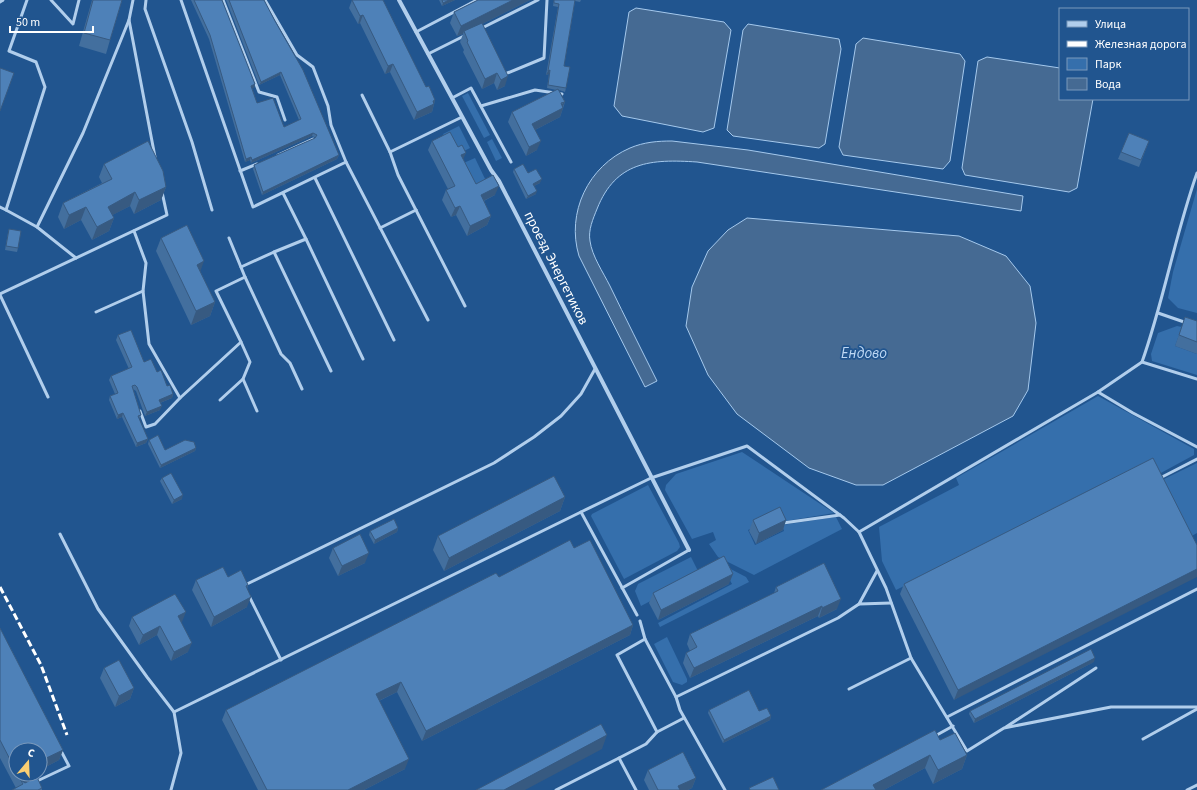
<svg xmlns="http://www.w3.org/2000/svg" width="1197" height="790" viewBox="0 0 1197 790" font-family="'Source Sans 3',sans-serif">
<rect width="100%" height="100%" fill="#21558f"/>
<!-- green -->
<g fill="#356fac">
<polygon points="468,93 490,135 484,138 462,96"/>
<polygon points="459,126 470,148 454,156 443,134"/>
<polygon points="492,139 502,158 496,161 487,142"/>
<polygon points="475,158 487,183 471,190 459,165"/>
<polygon points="1197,189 1197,313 1178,308 1168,298 1173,272"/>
<polygon points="1177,326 1182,327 1175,346 1197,354 1197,375 1152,361 1151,354 1158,333"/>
<polygon points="1098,396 1194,449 1194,455 1159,474 1153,462 896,590 882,561 879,527 959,485 956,478"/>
<polygon points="742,452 834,513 780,522 776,516 748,530 755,545 784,531 782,525 836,517 842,529 754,575 718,557 709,544 716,540 713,532 692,539 665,490 666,485 676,474"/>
<polygon points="1197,463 1197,533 1190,537 1162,480"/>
<polygon points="648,485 679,543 680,547 677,551 624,579 591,516 592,514"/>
<polygon points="691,557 700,575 641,606 635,591 638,584"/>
<polygon points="721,564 746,577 749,582 660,627 658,623 732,584"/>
<polygon points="667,637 687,679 687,682 682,685 673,682 654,644"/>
</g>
<!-- water -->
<g fill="#456a93" stroke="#a5c9ed">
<polygon points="636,8 724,22 731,30 714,128 703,132 622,116 614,106 629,12"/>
<polygon points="748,24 839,39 841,49 825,144 819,148 733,136 727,130 743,30"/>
<polygon points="863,38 960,54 965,61 950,161 943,169 843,155 839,147 856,44"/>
<polygon points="987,57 1060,68 1060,99 1093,99 1077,188 1069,192 965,175 962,168 978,61"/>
<path d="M672,141l76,9 275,46 -2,15 -324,-49c-46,-3 -81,-1 -100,47 -4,10 -9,21 -7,32 2,15 13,31 20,45 15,31 31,63 47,95l-12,6 -66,-131c-13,-43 9,-90 51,-108 14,-6 28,-7 42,-7z"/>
<polygon points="747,218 959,236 1006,256 1030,286 1036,323 1028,390 1013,416 883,485 856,485 809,468 737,414 708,375 686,326 692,287 708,251 728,230"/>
</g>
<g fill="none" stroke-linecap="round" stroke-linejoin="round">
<!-- lane -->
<g stroke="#b1ceec" stroke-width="3">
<polyline points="51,0 73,24 79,0"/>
<polyline points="133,0 129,20 155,157"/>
<polyline points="146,0 145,9 192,142 212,210"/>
<polyline points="181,0 253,207 346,162 331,125 328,106 313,67 297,55 265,0"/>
<polyline points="223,0 259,92 277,97 285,120"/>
<polyline points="0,2 3,0"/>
<polyline points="480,29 538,0"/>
<polyline points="416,32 477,0"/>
<polyline points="428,54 464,36"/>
<polyline points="505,74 544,58 547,0"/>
<polyline points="362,95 390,152 462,117"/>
<polyline points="452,98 471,88 511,162"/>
<polyline points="481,106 535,90 562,94"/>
<polyline points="390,152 398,175 465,306"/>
<polyline points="278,155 313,139"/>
<polyline points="346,162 428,320"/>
<polyline points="240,171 257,164"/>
<polyline points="315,178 394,340"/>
<polyline points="283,193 306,239"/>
<polyline points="0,207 6,210 45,87 36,62 9,51 27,0"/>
<polyline points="6,210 37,227 83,133 129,20"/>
<polyline points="37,227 76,258"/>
<polyline points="380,228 416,210"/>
<polyline points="274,252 306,239 363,359"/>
<polyline points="241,267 274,252 331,371"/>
<polyline points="245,277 281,354 290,363 302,389"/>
<polyline points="0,294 167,215 162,192"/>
<polyline points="0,295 48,397"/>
<polyline points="96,312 143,291 146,263 134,231"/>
<polyline points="1158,313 1187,323"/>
<path d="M1142,362c22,-62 33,-127 55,-189"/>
<polyline points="243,379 257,411"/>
<polyline points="1098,392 1142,362 1197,379"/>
<polyline points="180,398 241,342 216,291 245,277 229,238"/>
<polyline points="220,400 243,379 250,362 241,342"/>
<polyline points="140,411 146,427 155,424 180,398 149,344 143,291"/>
<polyline points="1162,477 1197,459"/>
<polyline points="783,523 840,515"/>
<polyline points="859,532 1098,392 1133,413 1197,447"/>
<polyline points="60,534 98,609 147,677 174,712 181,753 171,790"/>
<polyline points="877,571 859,604 891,603"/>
<polyline points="245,585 494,463 534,437 561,416 581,394 595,369"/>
<polyline points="622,588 689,550"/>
<polyline points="249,596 281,660"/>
<polyline points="637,615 581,512 651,478 747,446 844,518 859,532 886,588 911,658 967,751 1004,728 1111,707 1197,707"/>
<polyline points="645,639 676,697 838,618 859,604"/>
<polyline points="849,689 911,658"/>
<polyline points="676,697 680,710 725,790"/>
<polyline points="174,712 581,512"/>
<polyline points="947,717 1197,589"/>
<polyline points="1006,727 1096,668"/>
<polyline points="657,732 684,718"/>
<polyline points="935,736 953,726"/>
<polyline points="1143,739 1197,709"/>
<polyline points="35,782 69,766 60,749"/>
<polyline points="556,790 619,758"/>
<polyline points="636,790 619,758 646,744 657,732 617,655 645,639 640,621"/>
<polyline points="1187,790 1197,785"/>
</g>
<!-- street -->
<polyline stroke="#b1ceec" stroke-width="4" points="399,0 491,170 499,181 689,550"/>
<!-- rail -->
<polyline stroke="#fff" stroke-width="3" stroke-dasharray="7 3" stroke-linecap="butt" points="0,587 41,665 67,735"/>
</g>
<!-- wall -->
<g fill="#436f9e">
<polygon points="92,0 122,0 110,40 106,54 79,46"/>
<polygon points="191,0 222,0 255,84 254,88 252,88 257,103 284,127 299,120 280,75 259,85 226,0 264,0 339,155 337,159 262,195 253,169 254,165 316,138 312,136 251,163 250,160 245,162 209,39"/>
<polygon points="352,0 426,87 435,100 432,112 414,120 390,72 385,74 360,23 358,24 349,8"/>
<polygon points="439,0 455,0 442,6"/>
<polygon points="478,0 530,0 482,24 505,86 497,90 494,83 482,89 463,52 464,50 460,42 463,34 457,36 450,23 454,12"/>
<polygon points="554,0 581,0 580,2 575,1 564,66 566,88 565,92 559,90 565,102 560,117 535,130 537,150 526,156 508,122 512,112 556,90 547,88 549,74 546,75 558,7 553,6"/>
<polygon points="1129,133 1149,141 1139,167 1118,159"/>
<polygon points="432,141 463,159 476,184 495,195 484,201 491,216 487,225 467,236 456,215 451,217 442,200 446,190 448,189 428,150"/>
<polygon points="104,164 166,187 161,200 134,214 130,206 112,215 114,218 109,231 92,240 81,220 64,229 58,217 63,203 102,183 99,177"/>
<polygon points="514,169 528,173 540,183 534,186 536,194 526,199 513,172"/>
<polygon points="9,229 18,248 17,252 5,250 8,233"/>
<polygon points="161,238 200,272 215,302 210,316 191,325 156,251"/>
<polygon points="1185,317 1197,321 1197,354 1175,346"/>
<polygon points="118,335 144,362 157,372 173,394 172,398 160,403 160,410 145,416 136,391 133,389 141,415 139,419 148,439 146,443 136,447 122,417 117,419 109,400 110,396 115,394 109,380 111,376 129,369 116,340"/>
<polygon points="149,440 165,450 196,448 195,451 160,468 148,444"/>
<polygon points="162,478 182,499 172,504 160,481"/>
<polygon points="565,497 560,511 444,571 433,550 438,536"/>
<polygon points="753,520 786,520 783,530 756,544 749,531"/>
<polygon points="398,528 397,532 374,544 369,535 370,531"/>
<polygon points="1197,545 954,700 900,594 904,584"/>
<polygon points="333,548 365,563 338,576 329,558"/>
<polygon points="574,548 633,625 630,635 422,741 397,692 379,701 405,769 364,790 258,790 222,720 226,710 499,577"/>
<polygon points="228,577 248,585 247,589 247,607 211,627 192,590 196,580"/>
<polygon points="729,584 658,620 649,603 653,593"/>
<polygon points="776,587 837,609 819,618 818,616 690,678 683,663 686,653 690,651 687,644 690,634 774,593"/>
<polygon points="132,617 182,622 181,622 188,652 171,661 157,635 139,645 129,626"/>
<polygon points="0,628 63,750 59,760 40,770 40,750 16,750 16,774 33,774 31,780 42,788 42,790 12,790 16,788 0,758"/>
<polygon points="1094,662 974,723 969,714 970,711"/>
<polygon points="104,668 134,688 130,699 115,707 100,678"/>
<polygon points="709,710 759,711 771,716 770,720 723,743 708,713"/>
<polygon points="940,740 967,755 962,769 933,784 925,768 884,790"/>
<polygon points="648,770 696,778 692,788 688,790 649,790 644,780"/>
</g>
<!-- shaded-wall -->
<g fill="#375a81">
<polygon points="449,0 455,0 442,6 443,3"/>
<polygon points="513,0 530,0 464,33 464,31 463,34 457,36 461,26"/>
<polygon points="363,15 360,23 358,24 360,16"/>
<polygon points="393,64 390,72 385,74 388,66"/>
<polygon points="550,70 549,74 546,75 548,71"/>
<polygon points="281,72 280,75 259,85 261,82"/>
<polygon points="497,73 494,83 482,89 485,79"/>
<polygon points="508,76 505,86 497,90 501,80"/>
<polygon points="255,84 254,88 250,89 251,86"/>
<polygon points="435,100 432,112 414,120 417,112"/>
<polygon points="565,102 562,108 563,108 560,117 529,133 532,124"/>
<polygon points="313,133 312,136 251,163 252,160"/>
<polygon points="541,141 537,150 526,156 529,147"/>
<polygon points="466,153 462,162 461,155"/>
<polygon points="339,155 337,159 262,195 263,192"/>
<polygon points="251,157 250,160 245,162 246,159"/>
<polygon points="542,179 540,183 532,187 533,184"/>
<polygon points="499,186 495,195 477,204 481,195"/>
<polygon points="166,187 161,200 134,214 139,200"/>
<polygon points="537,191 536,194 526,199 528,196"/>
<polygon points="135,192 130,206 103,220 108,207"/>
<polygon points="460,206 456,215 451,217 455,208"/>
<polygon points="86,207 81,220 64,229 69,215"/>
<polygon points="491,216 487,225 467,236 470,226"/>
<polygon points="114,218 109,231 92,240 97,227"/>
<polygon points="204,261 199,275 197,265"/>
<polygon points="215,302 210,316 191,325 196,311"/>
<polygon points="173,394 172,398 157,404 159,400"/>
<polygon points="162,406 160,410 145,416 147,412"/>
<polygon points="123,413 122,417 117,419 118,415"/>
<polygon points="148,439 146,443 136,447 137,443"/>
<polygon points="196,448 195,451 160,468 161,465"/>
<polygon points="183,495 182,499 172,504 174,500"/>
<polygon points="565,497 560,511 444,571 449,558"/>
<polygon points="786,520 783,530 756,544 759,533"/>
<polygon points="398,528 397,532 374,544 375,540"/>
<polygon points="369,553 365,563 338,576 342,566"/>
<polygon points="1197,569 1197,577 954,700 958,690"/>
<polygon points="733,574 729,584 658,620 661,610"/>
<polygon points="251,597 247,607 211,627 214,617"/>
<polygon points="841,599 837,609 819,618 822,608"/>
<polygon points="822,606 818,616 690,678 694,668"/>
<polygon points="186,612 182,622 174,626 178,616"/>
<polygon points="633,625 630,635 422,741 426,731"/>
<polygon points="160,626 157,635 139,645 143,635"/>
<polygon points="192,643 188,652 171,661 174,652"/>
<polygon points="1095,658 1094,662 974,723 975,719"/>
<polygon points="401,682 397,692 372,704 376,694"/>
<polygon points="134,688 130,699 115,707 119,696"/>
<polygon points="771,716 770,720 723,743 724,740"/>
<polygon points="607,735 602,749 525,790 504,790"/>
<polygon points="63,750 59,760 40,770 40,761"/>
<polygon points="930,755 925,768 884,790 871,790 873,785"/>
<polygon points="967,755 962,769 933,784 938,770"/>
<polygon points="409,759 405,769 364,790 348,790"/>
<polygon points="28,774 33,774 30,782 23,784 22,778"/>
<polygon points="696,778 692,788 688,790 677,790 678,786"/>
</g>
<!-- building -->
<g fill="#4e81b8" stroke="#375a81">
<polygon points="93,0 122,0 110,40 84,33"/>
<polygon points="194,0 222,0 255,84 251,86 257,103 273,98 284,127 301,119 281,72 261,82 229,0 264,0 275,21 303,70 339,155 263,192 254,165 315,138 317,135 313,133 252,160 251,157 246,159 210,35"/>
<polygon points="352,0 383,0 426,87 429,86 435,100 433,101 434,104 417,112 393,64 388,66 363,15 360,16"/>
<polygon points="442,0 449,0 443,3"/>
<polygon points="478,0 513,0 461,26 454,12"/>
<polygon points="554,0 575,0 564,66 570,67 566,88 548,85 550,70 548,71 559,4 554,3"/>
<polygon points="482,23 508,76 501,80 497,73 485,79 467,42 468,41 464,31"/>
<polygon points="0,68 14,73 0,111"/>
<polygon points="558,89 565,102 561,103 563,108 532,124 541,141 529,147 512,112"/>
<polygon points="450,132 458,147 462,145 466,153 461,155 476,184 493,175 499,186 481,195 491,216 470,226 460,206 455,208 446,190 455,186 432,141"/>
<polygon points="1129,133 1149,141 1141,160 1121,152"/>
<polygon points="148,141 163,171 166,187 139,200 135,192 108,207 114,218 97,227 86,207 69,215 63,203 112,179 104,164"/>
<polygon points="523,164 528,173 536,169 542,179 533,184 537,191 528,196 514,169"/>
<polygon points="187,225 204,261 197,265 215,302 196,311 161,238"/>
<polygon points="9,229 21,231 18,248 6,246"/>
<polygon points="1185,317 1197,321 1197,342 1179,335"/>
<polygon points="131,330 144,362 151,359 157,372 161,370 167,386 170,385 173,394 159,400 162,406 147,412 137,387 135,385 132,386 141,415 138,416 148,439 137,443 123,413 118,415 110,396 118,393 111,376 132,367 118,335"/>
<polygon points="158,435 165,450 185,440 194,442 196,448 161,465 149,440"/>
<polygon points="1153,458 1197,545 1197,569 958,690 904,584"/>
<polygon points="171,473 183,495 174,500 162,478"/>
<polygon points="554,476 565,497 449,558 438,536"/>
<polygon points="780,507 786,520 759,533 753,520"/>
<polygon points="394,519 398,528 375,540 370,531"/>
<polygon points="360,534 369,553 342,566 333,548"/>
<polygon points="570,540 574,548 590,540 633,625 426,731 401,682 376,694 409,759 348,790 267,790 226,710 496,573 499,577"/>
<polygon points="724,556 733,574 661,610 653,593"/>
<polygon points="824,563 841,599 822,608 822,606 694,668 686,653 697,647 690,634 778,591 776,587"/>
<polygon points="223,567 228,577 241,570 248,585 246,586 251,597 214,617 196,580"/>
<polygon points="175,594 186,612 178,616 192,643 174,652 160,626 143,635 132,617"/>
<polygon points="0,628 63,750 40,761 40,750 16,750 16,771 0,740"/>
<polygon points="1091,649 1095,658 975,719 970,711"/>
<polygon points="119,660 134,688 119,696 104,668"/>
<polygon points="749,690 759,711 767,708 771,716 724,740 709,710"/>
<polygon points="601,724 607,735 504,790 476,790"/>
<polygon points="935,730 940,740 955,733 967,755 938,770 930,755 873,785 876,790 821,790"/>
<polygon points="683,752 696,778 678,786 680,790 658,790 648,770"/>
<polygon points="17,774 30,774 22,778 22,781 25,783 37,777 42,788 38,790 12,790 23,784"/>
<polygon points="773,777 779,790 750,790 749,788"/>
</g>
<g text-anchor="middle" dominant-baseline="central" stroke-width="3.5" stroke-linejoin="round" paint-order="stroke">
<!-- street labels -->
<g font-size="14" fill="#fff" stroke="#21558f">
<text transform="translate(556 268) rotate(63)">проезд Энергетиков</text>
</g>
<!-- water labels -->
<g font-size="15" font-style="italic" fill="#bdd7f3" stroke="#21558f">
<text x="864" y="353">Ендово</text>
</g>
</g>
<!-- legend -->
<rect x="1059" y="8" width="130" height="92" fill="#21558f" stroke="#7a99bc"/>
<rect x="1067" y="21" width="20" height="6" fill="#b1ceec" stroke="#7a99bc"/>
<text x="1095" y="28" font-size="12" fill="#ffffff">Улица</text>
<rect x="1067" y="41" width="20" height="6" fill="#ffffff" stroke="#7a99bc"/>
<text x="1095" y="48" font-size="12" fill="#ffffff">Железная дорога</text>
<rect x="1067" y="58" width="20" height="12" fill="#356fac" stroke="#7a99bc"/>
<text x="1095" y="68" font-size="12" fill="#ffffff">Парк</text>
<rect x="1067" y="78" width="20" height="12" fill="#456a93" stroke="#7a99bc"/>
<text x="1095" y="88" font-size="12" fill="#ffffff">Вода</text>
<!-- north arrow -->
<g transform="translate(28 762) rotate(19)"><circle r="19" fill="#21558f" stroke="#7a99bc"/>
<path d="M0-3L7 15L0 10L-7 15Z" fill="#f9ce72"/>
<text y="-6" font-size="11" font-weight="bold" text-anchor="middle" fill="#ffffff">С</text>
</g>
<!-- scale -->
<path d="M10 26v6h83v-6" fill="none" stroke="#ffffff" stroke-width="2"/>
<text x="16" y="26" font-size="12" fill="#ffffff" stroke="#21558f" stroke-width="3" paint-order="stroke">50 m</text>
</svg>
